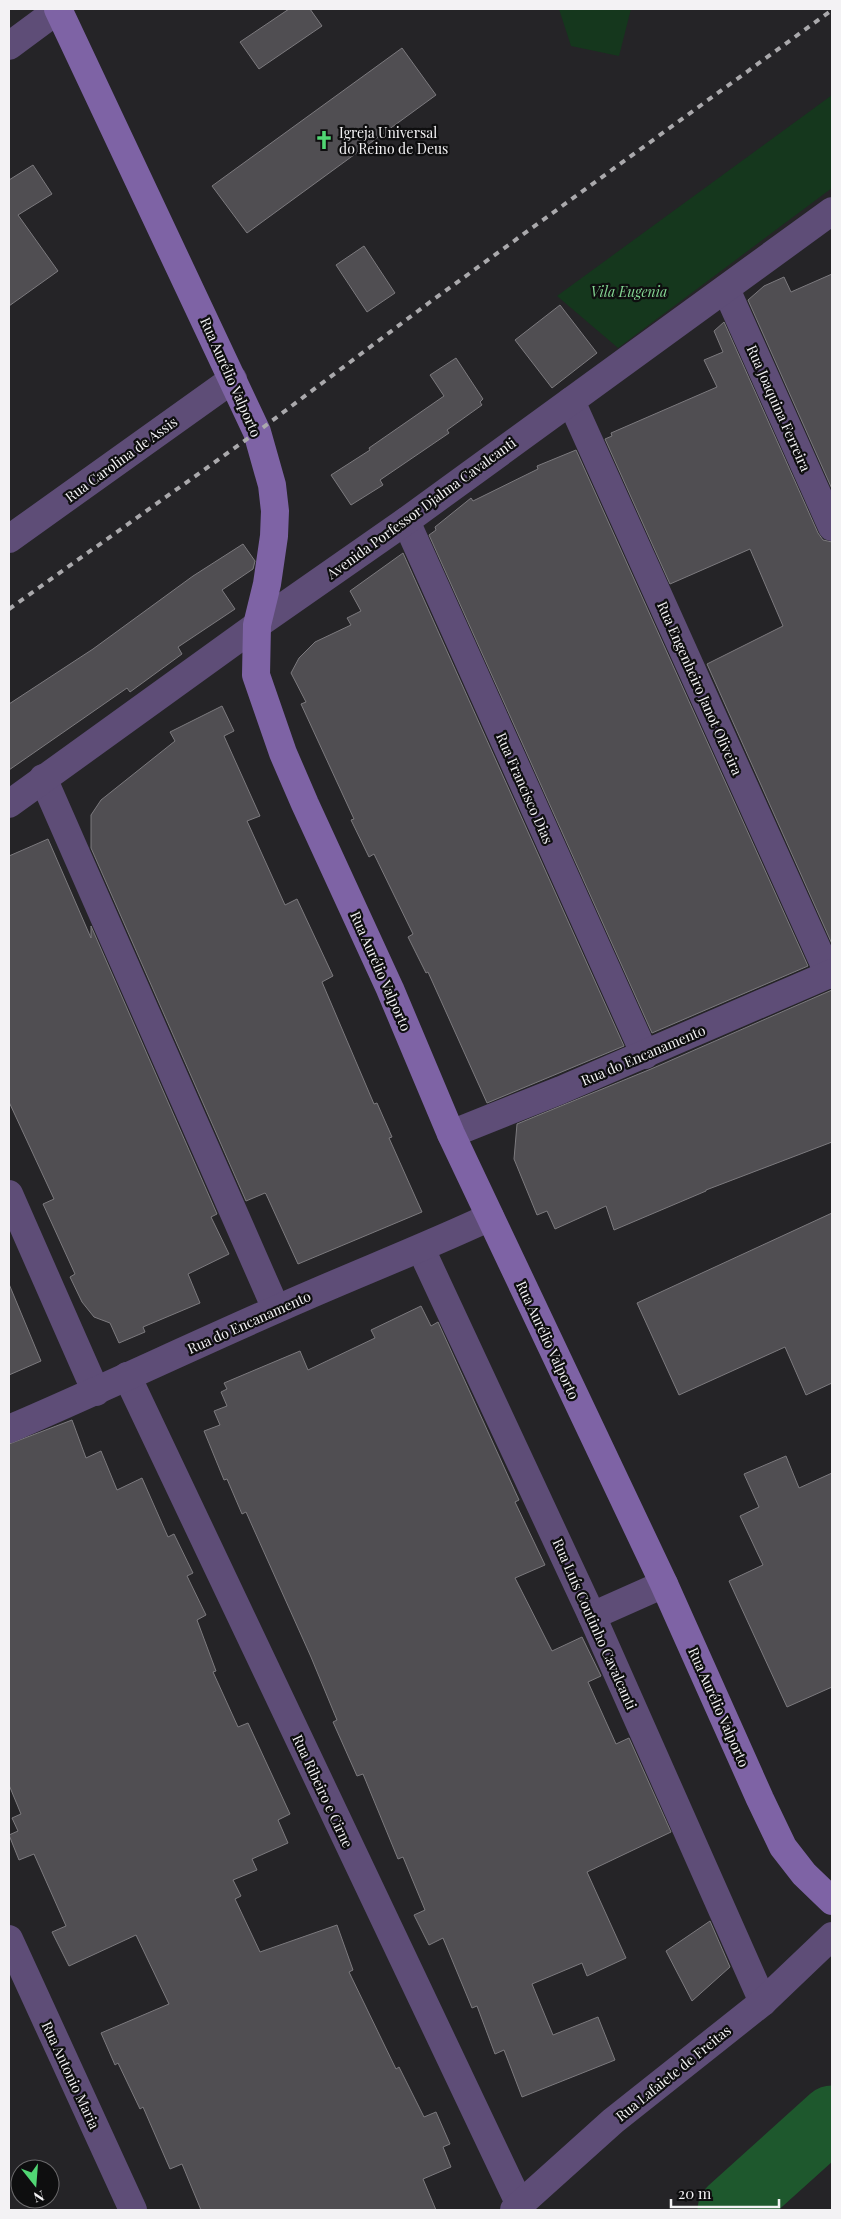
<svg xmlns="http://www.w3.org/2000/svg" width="841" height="2219" viewBox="0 0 841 2219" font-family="'Playfair Display',serif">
<rect width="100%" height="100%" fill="#252427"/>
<!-- green -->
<g fill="#15371d">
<polygon points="559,9 631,9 619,56 571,46"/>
<polygon points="832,95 832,188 618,348 557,296"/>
</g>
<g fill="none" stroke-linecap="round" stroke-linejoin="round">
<!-- river -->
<polyline stroke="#1e582d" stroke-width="65" points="730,2210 832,2118"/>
</g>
<!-- building -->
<g fill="#504e52" stroke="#7c7a7e">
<polygon points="289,9 310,9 322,26 259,69 240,42"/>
<polygon points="402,48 436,95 247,233 212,186"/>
<polygon points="33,165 52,194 18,215 58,271 9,306 9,180"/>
<polygon points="364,246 395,293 367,312 336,265"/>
<polygon points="832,274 832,489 748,300 764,286 784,277 791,292"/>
<polygon points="560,305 597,353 552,388 515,340"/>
<polygon points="724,322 818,533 823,540 832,542 832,944 707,664 783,626 750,549 670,584 605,439 612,436 611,433 717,387 704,360 723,352 714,331"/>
<polygon points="456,358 483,399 480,402 482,405 447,430 449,433 380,480 383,485 351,505 331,475 370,450 369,448 444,396 430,375"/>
<polygon points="576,450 808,966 652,1033 429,535 436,530 435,527 471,498 473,501 538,469 537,466"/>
<polygon points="243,544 255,561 253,569 222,590 235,609 178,647 182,654 130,692 127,688 9,770 9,704 93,649 193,576"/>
<polygon points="403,553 624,1046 487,1103 428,972 426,973 408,937 413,934 374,854 369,857 351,820 354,819 301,704 306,702 291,673 299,658 315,642 351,625 347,618 361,611 350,591"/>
<polygon points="222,706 234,731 224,736 260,816 247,821 285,905 297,899 333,976 322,982 374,1104 377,1103 392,1137 389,1138 422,1212 298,1264 266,1194 265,1193 246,1201 91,848 91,815 101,800 175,741 170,732"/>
<polygon points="48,839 91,938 91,926 217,1214 211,1217 229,1254 188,1274 200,1303 143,1327 145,1332 119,1343 110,1323 94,1317 82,1302 70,1277 75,1274 43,1204 54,1199 9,1102 9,856"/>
<polygon points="832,990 832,1142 706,1190 706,1191 614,1230 606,1206 555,1229 547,1211 537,1215 514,1159 517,1124 651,1069"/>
<polygon points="832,1213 832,1383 806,1395 785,1347 679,1395 637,1303"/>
<polygon points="9,1284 41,1361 9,1375"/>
<polygon points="421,1306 431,1326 438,1322 519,1500 515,1502 545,1565 515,1578 552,1651 582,1637 601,1676 588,1682 616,1744 629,1738 671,1832 587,1872 626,1958 587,1976 582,1963 532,1984 553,2035 598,2017 615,2060 522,2097 504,2050 495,2054 477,2006 472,2008 443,1938 429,1945 414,1915 425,1910 403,1857 398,1859 363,1774 357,1776 333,1722 337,1720 311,1657 246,1512 242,1514 227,1479 224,1480 204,1431 220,1425 214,1411 227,1406 221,1392 227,1389 224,1383 300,1351 308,1370 375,1338 371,1330"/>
<polygon points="72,1420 86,1458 101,1451 117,1490 142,1478 168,1537 174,1534 193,1573 187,1576 206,1615 197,1620 216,1671 213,1672 238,1727 248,1723 290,1814 278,1820 288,1843 252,1859 257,1870 233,1880 241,1896 235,1899 260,1952 337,1925 353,1970 349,1972 396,2069 399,2067 424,2117 436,2112 450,2144 443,2147 451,2167 423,2179 436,2210 201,2210 182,2164 170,2169 143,2107 140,2109 118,2063 115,2065 101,2033 169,2004 136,1935 69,1966 52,1932 66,1926 34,1854 19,1860 9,1835 18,1831 12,1818 21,1814 9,1785 9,1444"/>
<polygon points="786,1456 799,1488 832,1473 832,1687 787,1707 729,1581 763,1565 740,1516 759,1507 744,1474"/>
<polygon points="710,1921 730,1967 692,2001 666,1951"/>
</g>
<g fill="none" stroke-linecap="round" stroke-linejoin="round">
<!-- minor -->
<g stroke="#5e4d77" stroke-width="28">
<polyline points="9,46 59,9"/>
<polyline points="726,289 832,527"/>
<polyline points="571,401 829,975"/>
<polyline points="406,521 645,1055"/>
<polyline points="9,539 233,379"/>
<polyline points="43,778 276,1309"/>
<polyline points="9,804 257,625 406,521 832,211"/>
<polyline points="451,1134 561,1090 832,973"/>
<polyline points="9,1194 96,1392"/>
<polyline points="421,1249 592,1616 763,2002"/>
<polyline points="127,1376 520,2205"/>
<path d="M9,1429c89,-38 177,-80 266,-119 71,-32 144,-60 215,-93"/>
<polyline points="592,1616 664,1584"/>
<polyline points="9,1939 133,2210"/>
<polyline points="514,2210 613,2121 763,2002 832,1936"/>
</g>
<!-- secondary -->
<polyline stroke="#7e63a5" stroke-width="28" points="58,9 257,432 272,485 275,511 274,536 267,584 257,625 256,675 283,753 305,804 390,989 451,1134 664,1584 760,1799 783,1847 804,1874 832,1901"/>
<!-- rail -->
<polyline stroke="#aaa9ac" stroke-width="4" stroke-dasharray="6 6" stroke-linecap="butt" points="9,609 257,432 430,302 832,10"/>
</g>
<!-- icons -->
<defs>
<g id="church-bare" transform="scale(1.5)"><path d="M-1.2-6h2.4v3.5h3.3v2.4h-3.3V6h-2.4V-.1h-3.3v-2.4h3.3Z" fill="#51d674" stroke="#0e0e0f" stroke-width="2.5" paint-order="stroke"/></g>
</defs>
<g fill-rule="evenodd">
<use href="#church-bare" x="324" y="140"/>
</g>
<g text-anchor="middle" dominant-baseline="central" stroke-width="4.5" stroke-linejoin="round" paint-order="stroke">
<!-- poi labels -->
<g font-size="14" fill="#f3f2f4" stroke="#0e0e0f" text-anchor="start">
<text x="339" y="132">Igreja Universal<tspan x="339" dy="16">do Reino de Deus</tspan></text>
</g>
<!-- park labels -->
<g font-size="14" font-style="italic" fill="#83d492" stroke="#0e0e0f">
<text x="629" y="291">Vila Eugenia</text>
</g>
<!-- street labels -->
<g font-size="14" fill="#f3f2f4" stroke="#0e0e0f">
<text transform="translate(231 377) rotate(66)">Rua Aurélio Valporto</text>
<text transform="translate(779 408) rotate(66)">Rua Joaquina Ferreira</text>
<text transform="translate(121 459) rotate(-36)">Rua Carolina de Assis</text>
<text transform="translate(421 508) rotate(-36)">Avenida Porfessor Djalma Cavalcanti</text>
<text transform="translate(700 688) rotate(66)">Rua Engenheiro Janot Oliveira</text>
<text transform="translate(525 788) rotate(66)">Rua Francisco Dias</text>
<text transform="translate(381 971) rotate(66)">Rua Aurélio Valporto</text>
<text transform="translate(643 1055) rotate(-23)">Rua do Encanamento</text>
<text transform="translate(249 1322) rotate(-24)">Rua do Encanamento</text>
<text transform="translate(548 1340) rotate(65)">Rua Aurélio Valporto</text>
<text transform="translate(595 1624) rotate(66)">Rua Luís Coutinho Cavalcanti</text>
<text transform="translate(719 1707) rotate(66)">Rua Aurélio Valporto</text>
<text transform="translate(323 1791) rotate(65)">Rua Ribeiro e Cirne</text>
<text transform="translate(673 2073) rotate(-39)">Rua Lafaiete de Freitas</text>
<text transform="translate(71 2075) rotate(65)">Rua Antonio Maria</text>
</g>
</g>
<!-- border -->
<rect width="841" height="2219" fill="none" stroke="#f3f2f4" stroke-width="20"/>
<!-- north arrow -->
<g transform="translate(35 2184) rotate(163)"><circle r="24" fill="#0e0e0f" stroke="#6a696b"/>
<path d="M0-4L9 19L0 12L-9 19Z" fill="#51d674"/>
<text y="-8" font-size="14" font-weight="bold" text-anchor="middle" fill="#f3f2f4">N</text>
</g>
<!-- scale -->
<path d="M671 2199v8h108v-8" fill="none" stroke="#f3f2f4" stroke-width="2.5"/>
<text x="678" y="2199" font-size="15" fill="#f3f2f4" stroke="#0e0e0f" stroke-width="4" paint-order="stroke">20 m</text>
</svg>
